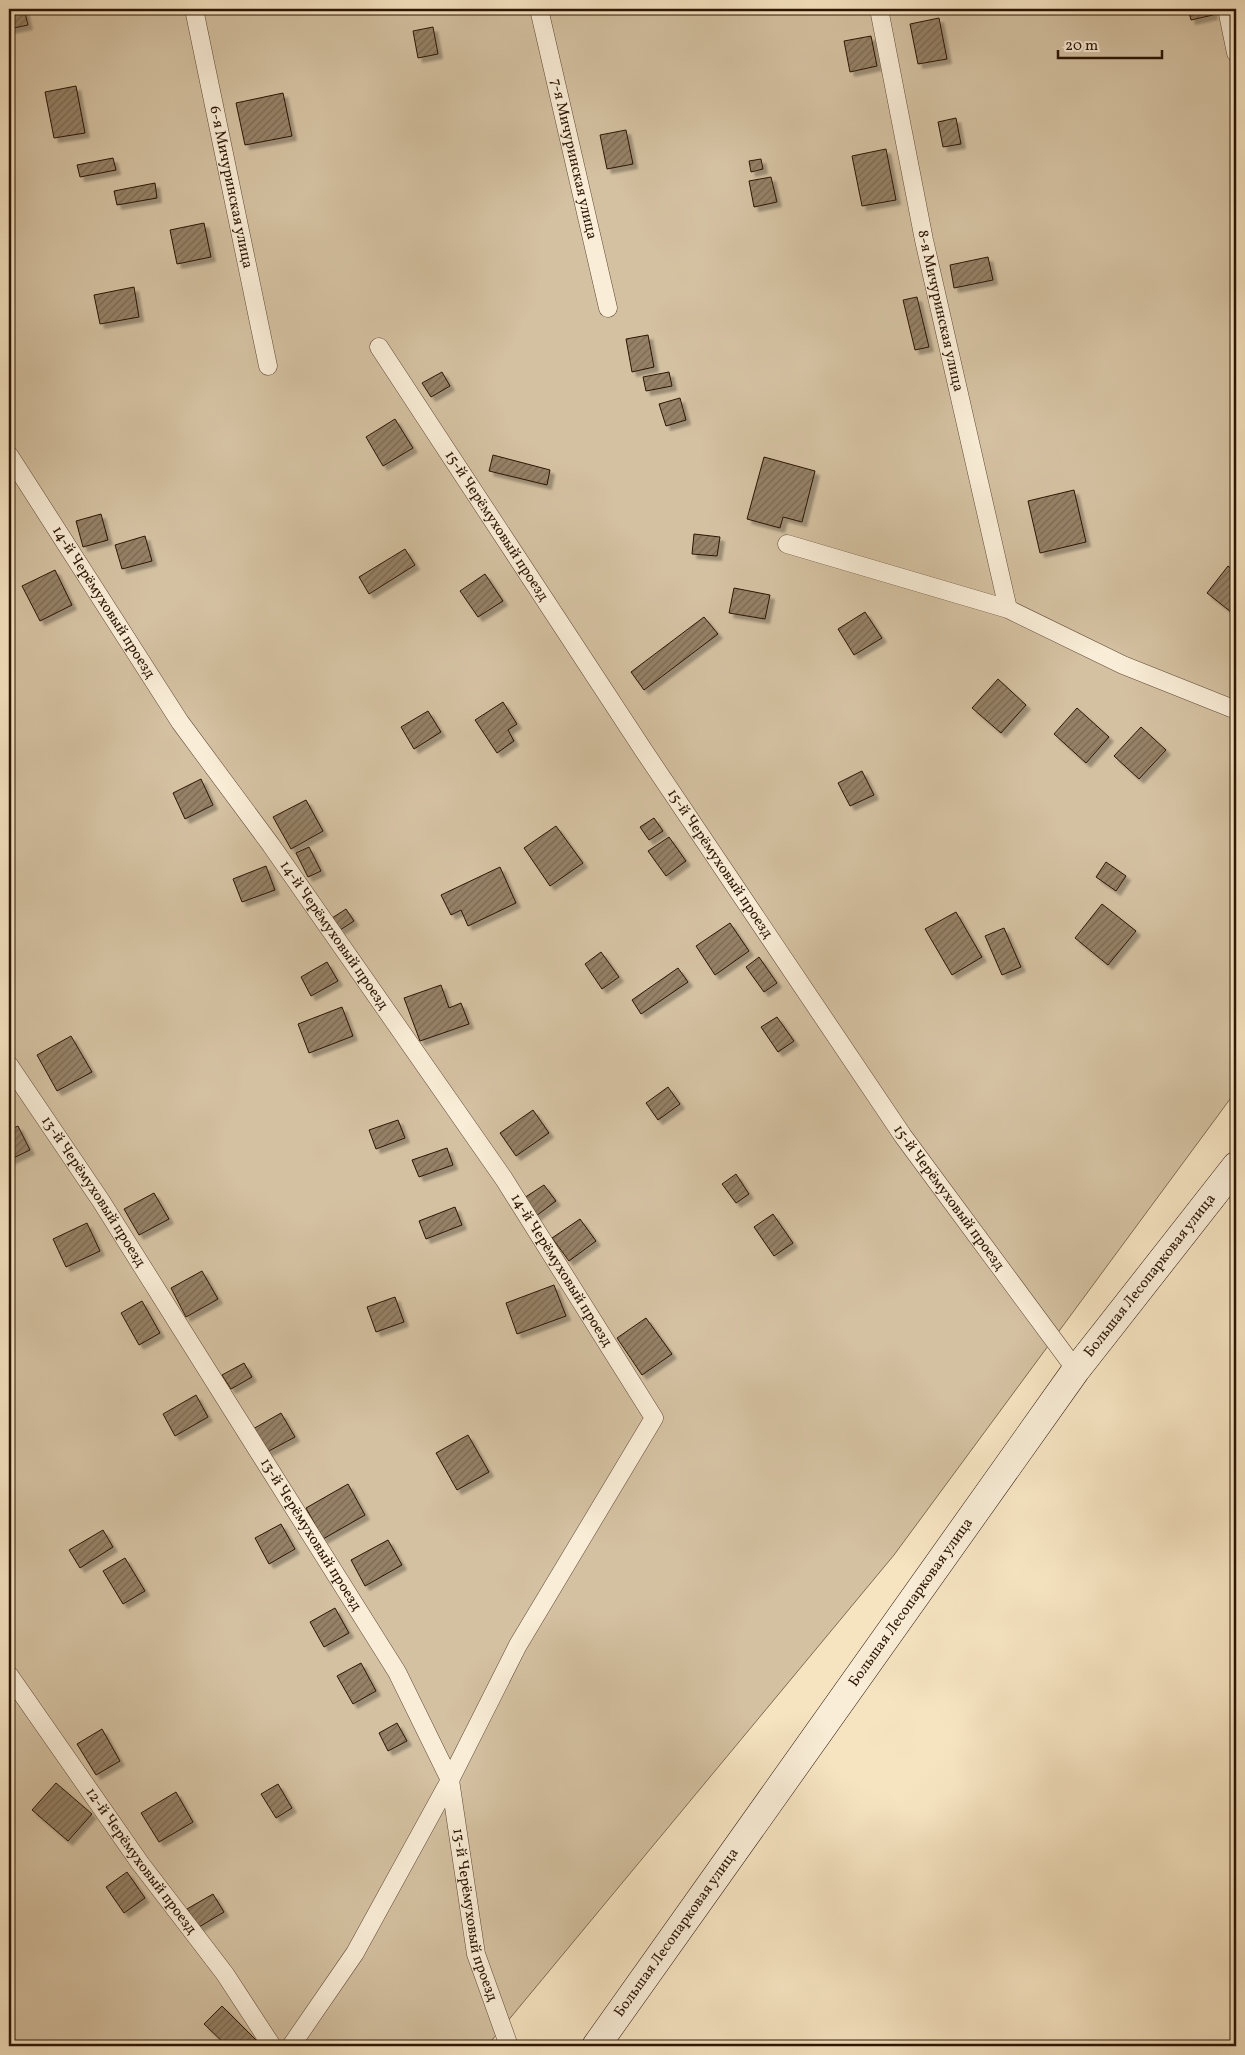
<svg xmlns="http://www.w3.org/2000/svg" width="1245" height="2055" viewBox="0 0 1245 2055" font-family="Vollkorn,serif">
<defs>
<pattern id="building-hatch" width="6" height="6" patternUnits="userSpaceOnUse" patternTransform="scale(1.25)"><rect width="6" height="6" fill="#958166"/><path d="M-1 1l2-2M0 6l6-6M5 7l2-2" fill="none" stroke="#7a6852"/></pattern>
<filter id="shadow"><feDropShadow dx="4.5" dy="4.5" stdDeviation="1" flood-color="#0004"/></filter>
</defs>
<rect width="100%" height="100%" fill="#f6e4c1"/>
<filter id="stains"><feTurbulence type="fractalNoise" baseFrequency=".004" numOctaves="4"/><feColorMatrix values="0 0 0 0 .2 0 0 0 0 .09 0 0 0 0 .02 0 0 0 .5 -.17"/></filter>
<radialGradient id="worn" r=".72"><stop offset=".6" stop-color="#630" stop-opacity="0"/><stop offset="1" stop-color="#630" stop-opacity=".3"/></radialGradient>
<!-- green -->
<polygon fill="#d4c1a1" stroke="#806b52" points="9,9 1236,9 1236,1091 894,1555 487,2046 9,2046"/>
<!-- building -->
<g fill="url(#building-hatch)" stroke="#2c1504" filter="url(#shadow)">
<polygon points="9,9 24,9 28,25 9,29"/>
<polygon points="1188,9 1212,9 1213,15 1191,20"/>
<polygon points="939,18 947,59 918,64 910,24"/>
<polygon points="433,27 438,54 418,58 413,31"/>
<polygon points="871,36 877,66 850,72 844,41"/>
<polygon points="76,86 85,133 54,138 45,92"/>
<polygon points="283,93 292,136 245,145 236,103"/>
<polygon points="956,118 961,144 943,147 938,122"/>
<polygon points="626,130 633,164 607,169 600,135"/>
<polygon points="886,149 896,200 862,206 852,156"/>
<polygon points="113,158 116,170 80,177 77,165"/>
<polygon points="761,159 763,169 751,172 749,161"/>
<polygon points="771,177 777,202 754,207 749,181"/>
<polygon points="155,183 157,198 117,205 114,191"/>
<polygon points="204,223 211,257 177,264 170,230"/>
<polygon points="988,257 993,280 954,288 950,265"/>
<polygon points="134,287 139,317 100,324 94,295"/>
<polygon points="917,297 929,347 915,350 903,300"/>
<polygon points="648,335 654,367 632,372 626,339"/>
<polygon points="442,372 450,386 431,397 422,383"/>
<polygon points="669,372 672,386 646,391 643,377"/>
<polygon points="680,398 686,420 666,426 659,404"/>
<polygon points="395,419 413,448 383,466 366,437"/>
<polygon points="493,455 550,470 547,485 489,471"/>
<polygon points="764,457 815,471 802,522 783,517 780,528 747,519"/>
<polygon points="1074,490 1086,542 1040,553 1028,501"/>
<polygon points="101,514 108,540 83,547 76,521"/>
<polygon points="694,534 720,537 717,556 692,554"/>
<polygon points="145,536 152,561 122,569 115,545"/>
<polygon points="405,549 415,565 369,594 359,577"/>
<polygon points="1228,566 1236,573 1236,605 1231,612 1207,593"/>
<polygon points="55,570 72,605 40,621 22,586"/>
<polygon points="485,574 503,601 478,617 460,591"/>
<polygon points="734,588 770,595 765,619 729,613"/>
<polygon points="865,612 882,638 854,655 838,629"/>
<polygon points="704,617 718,634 644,690 631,672"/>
<polygon points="998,679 1026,705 1001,733 972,708"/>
<polygon points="503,702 517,724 508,730 514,741 497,753 475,720"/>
<polygon points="1077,708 1109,737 1086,763 1054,734"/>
<polygon points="428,711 441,732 414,749 401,727"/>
<polygon points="1141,727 1166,750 1139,779 1114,756"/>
<polygon points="862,771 874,795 850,806 838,783"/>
<polygon points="201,779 213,805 185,819 173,793"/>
<polygon points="306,800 323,831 291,849 273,817"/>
<polygon points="654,818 663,831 649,840 640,827"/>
<polygon points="556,826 583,863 550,886 524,848"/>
<polygon points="669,837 686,861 666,876 648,851"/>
<polygon points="309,847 321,871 308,877 296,853"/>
<polygon points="1106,862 1126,876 1116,891 1096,877"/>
<polygon points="266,866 275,890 242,902 233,879"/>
<polygon points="500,867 516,903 468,926 461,910 451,915 441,895"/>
<polygon points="1102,904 1136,931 1108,965 1075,938"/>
<polygon points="346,909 354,921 340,930 332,918"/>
<polygon points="956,912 982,957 952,975 925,929"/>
<polygon points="730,923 749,951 715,975 696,946"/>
<polygon points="1004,928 1021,967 1002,975 985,936"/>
<polygon points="601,952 619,977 602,989 585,964"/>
<polygon points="759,957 777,983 764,992 746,967"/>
<polygon points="327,962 338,981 311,996 301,977"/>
<polygon points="678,968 688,982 641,1014 632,1000"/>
<polygon points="441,985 449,1008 461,1003 469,1024 420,1041 404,998"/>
<polygon points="342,1007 353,1036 309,1053 298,1024"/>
<polygon points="777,1017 794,1041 778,1052 761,1027"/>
<polygon points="71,1036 92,1072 57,1091 37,1055"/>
<polygon points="668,1087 680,1104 658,1120 646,1103"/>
<polygon points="533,1110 549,1133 516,1156 500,1133"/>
<polygon points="398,1120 405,1138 376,1149 369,1130"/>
<polygon points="18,1126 30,1150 9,1160 9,1130"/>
<polygon points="447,1148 453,1165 419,1177 412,1160"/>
<polygon points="736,1174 749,1194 736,1203 722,1184"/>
<polygon points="544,1185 556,1201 536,1216 524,1198"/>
<polygon points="154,1193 169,1219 139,1235 124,1209"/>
<polygon points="455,1207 462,1225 426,1239 419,1221"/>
<polygon points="773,1214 793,1243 774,1256 754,1227"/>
<polygon points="580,1219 596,1241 569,1261 552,1238"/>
<polygon points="87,1223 100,1251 66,1267 53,1239"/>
<polygon points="202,1271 218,1299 186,1317 171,1288"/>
<polygon points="554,1285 566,1316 517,1334 506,1303"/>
<polygon points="395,1297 404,1322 376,1332 367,1307"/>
<polygon points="142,1301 160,1333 139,1345 121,1313"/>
<polygon points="646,1318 672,1354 642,1375 617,1338"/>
<polygon points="244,1363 252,1377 231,1389 222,1375"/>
<polygon points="196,1395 208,1417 175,1436 163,1414"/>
<polygon points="281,1413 295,1437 267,1452 253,1429"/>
<polygon points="468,1435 489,1472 457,1490 436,1453"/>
<polygon points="348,1484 365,1515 323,1539 306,1508"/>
<polygon points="281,1524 295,1549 269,1564 255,1538"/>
<polygon points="103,1530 113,1547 80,1568 69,1550"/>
<polygon points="388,1540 402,1565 365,1586 351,1560"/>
<polygon points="125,1558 145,1591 123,1604 103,1571"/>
<polygon points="335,1608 349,1633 324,1647 310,1622"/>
<polygon points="361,1663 376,1691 353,1704 337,1676"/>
<polygon points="397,1723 407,1741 388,1751 379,1733"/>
<polygon points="102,1729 120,1761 96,1775 77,1744"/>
<polygon points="56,1783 92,1814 68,1841 32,1810"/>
<polygon points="278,1784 292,1808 276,1818 261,1794"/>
<polygon points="176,1792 193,1822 159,1842 141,1813"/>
<polygon points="127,1872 145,1898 124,1913 106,1887"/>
<polygon points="213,1894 224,1912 199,1927 187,1909"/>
<polygon points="222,2006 258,2042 254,2046 227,2046 204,2024"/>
</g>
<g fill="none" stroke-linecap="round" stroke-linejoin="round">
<!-- lane casing -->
<g stroke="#5e4933" stroke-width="19">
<g id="lane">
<path id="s1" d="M194,9l74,357"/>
<path id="s2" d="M539,9l69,299"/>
<path id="s3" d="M879,9l45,231 84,369"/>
<polyline points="1227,9 1236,53"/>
<path id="s4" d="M379,347l265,404 259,385 173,234"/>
<path id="s5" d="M9,455l171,267 91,123 233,334 150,239 -136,227 -68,135 -95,173 -64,93"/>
<polyline points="787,544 1008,609 1123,665 1236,710"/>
<path id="s6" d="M9,1065l92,136 296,471 53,108 26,174 33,92"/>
<path id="s7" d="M9,1675l131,188 85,111 47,72"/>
</g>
</g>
<!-- secondary casing -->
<g stroke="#2c1504" stroke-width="29">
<g id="secondary">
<path id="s8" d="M596,2046l480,-676 160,-204"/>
</g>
</g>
<!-- lane -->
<use href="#lane" stroke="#f9edd7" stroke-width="18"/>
<!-- secondary -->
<use href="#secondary" stroke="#f9edd7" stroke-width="28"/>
</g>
<g text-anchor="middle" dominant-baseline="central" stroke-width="5" stroke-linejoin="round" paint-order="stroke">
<!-- street labels -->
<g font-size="15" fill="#2c1504" stroke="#f9edd7">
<text stroke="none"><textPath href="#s2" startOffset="154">7-я Мичуринская улица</textPath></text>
<text stroke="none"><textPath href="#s1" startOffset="182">6-я Мичуринская улица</textPath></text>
<text stroke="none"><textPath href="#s3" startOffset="308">8-я Мичуринская улица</textPath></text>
<text stroke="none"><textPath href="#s4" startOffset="214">15-й Черёмуховый проезд</textPath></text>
<text stroke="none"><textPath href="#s5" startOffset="175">14-й Черёмуховый проезд</textPath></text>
<text stroke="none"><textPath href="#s4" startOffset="619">15-й Черёмуховый проезд</textPath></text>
<text stroke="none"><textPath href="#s5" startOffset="580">14-й Черёмуховый проезд</textPath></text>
<text stroke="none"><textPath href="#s6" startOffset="152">13-й Черёмуховый проезд</textPath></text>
<text stroke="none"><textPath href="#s4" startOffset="1024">15-й Черёмуховый проезд</textPath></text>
<text stroke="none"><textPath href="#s5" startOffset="985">14-й Черёмуховый проезд</textPath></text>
<text stroke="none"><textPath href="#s8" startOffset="949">Большая Лесопарковая улица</textPath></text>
<text stroke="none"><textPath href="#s6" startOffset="558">13-й Черёмуховый проезд</textPath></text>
<text stroke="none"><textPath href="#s8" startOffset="544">Большая Лесопарковая улица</textPath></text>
<text stroke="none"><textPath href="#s7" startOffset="228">12-й Черёмуховый проезд</textPath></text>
<text stroke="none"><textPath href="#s6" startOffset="978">13-й Черёмуховый проезд</textPath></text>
<text stroke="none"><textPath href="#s8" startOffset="139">Большая Лесопарковая улица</textPath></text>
</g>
</g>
<!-- margin -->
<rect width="1245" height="2055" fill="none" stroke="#f6e4c1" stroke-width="30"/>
<rect x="10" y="10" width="1225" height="2035" fill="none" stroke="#2c1504" stroke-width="2.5"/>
<rect x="15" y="15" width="1215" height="2025" fill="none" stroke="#2c1504"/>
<!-- scale -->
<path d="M1058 50v8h104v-8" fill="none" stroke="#2c1504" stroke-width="2.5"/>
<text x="1065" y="50" font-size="15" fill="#2c1504" stroke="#f9edd7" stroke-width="4" paint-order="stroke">20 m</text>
<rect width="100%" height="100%" filter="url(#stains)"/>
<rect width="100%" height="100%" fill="url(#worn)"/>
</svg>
